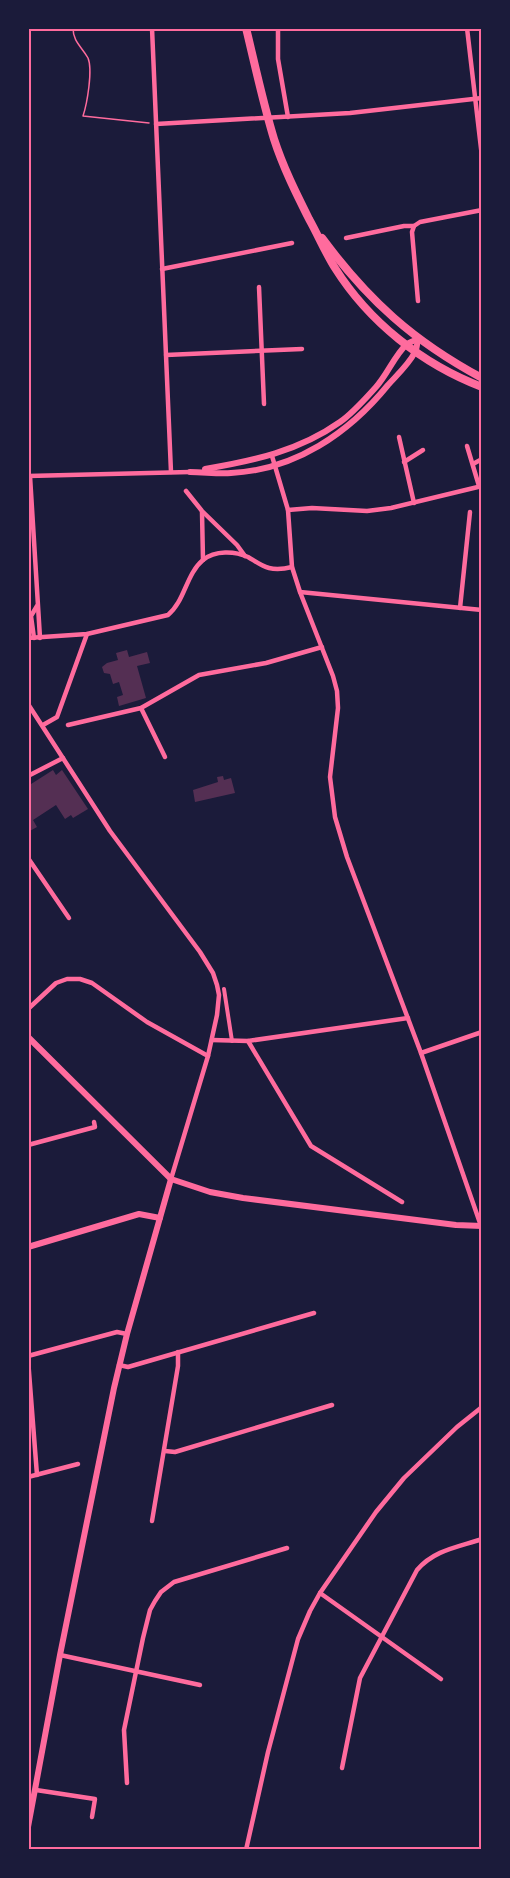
<svg xmlns="http://www.w3.org/2000/svg" width="510" height="1878" viewBox="0 0 510 1878" font-family="'Public Sans',sans-serif">
<rect width="100%" height="100%" fill="#1b1b3a"/>
<!-- building -->
<g fill="#542f53">
<polygon points="127,650 129,657 147,652 150,663 137,666 146,698 119,706 117,697 123,695 119,682 113,684 110,674 104,673 102,667 107,663 118,660 116,653"/>
<polygon points="53,770 56,775 62,770 88,809 73,818 71,815 65,819 56,805 33,820 37,827 28,832 28,786"/>
<polygon points="223,776 224,780 231,778 235,793 195,802 193,790 218,782 217,777"/>
</g>
<g fill="none" stroke-linecap="round" stroke-linejoin="round">
<!-- path -->
<path stroke="#ff6b9d" stroke-width="1.5" d="M73,28c0,14 9,19 15,30 5,12 -1,46 -5,58l66,7"/>
<!-- pedestrian -->
<polyline stroke="#ff6b9d" stroke-width="4" points="224,989 232,1041"/>
<!-- minor -->
<g stroke="#ff6b9d" stroke-width="4.5">
<polyline points="152,28 171,472"/>
<polyline points="278,28 278,59 288,117"/>
<polyline points="467,28 482,157"/>
<polyline points="156,124 350,113 482,98"/>
<polyline points="346,238 404,226 414,226"/>
<polyline points="162,269 292,243"/>
<polyline points="259,287 264,404"/>
<polyline points="418,301 412,232 414,226 420,222 482,210"/>
<polyline points="166,355 302,349"/>
<polyline points="399,437 414,503"/>
<polyline points="467,446 479,486"/>
<polyline points="272,456 288,510 292,567 300,592 333,676 337,691 338,708 330,777 335,817 347,857 421,1053 481,1226"/>
<polyline points="404,462 423,450"/>
<polyline points="473,464 482,459"/>
<polyline points="28,476 190,472"/>
<polyline points="30,476 40,638"/>
<polyline points="186,491 202,511 237,545 245,556"/>
<polyline points="288,510 312,508 367,511 391,508 482,486"/>
<polyline points="202,512 203,560"/>
<polyline points="300,592 482,610"/>
<polyline points="460,608 470,512"/>
<path d="M28,638l59,-4 81,-19c17,-14 18,-41 35,-55 12,-10 32,-9 45,-3 7,4 13,9 21,11 8,2 15,1 23,-1"/>
<polyline points="34,638 31,616 37,606"/>
<polyline points="28,704 110,831 200,952 213,973 217,985 219,995 217,1015 208,1056 171,1179"/>
<polyline points="141,708 165,757"/>
<polyline points="43,725 57,717 87,634"/>
<polyline points="68,725 141,708 199,675 266,663 322,647"/>
<polyline points="28,776 63,758"/>
<polyline points="28,858 69,918"/>
<polyline points="28,1009 56,983 67,979 80,979 92,983 147,1022 208,1056"/>
<polyline points="212,1040 248,1041 408,1018"/>
<polyline points="248,1041 311,1146 402,1202"/>
<polyline points="421,1053 482,1032"/>
<polyline points="28,1145 95,1127 94,1122"/>
<polyline points="28,1356 117,1332 127,1334"/>
<polyline points="28,1359 37,1475"/>
<polyline points="119,1365 128,1367 314,1313"/>
<polyline points="165,1451 175,1452 332,1405"/>
<polyline points="28,1477 78,1464"/>
<polyline points="152,1521 178,1366 178,1352"/>
<polyline points="320,1593 441,1679"/>
<polyline points="60,1655 200,1685"/>
<path d="M342,1768l18,-90 57,-108c17,-20 41,-23 65,-31"/>
<polyline points="127,1783 124,1730 143,1638 150,1610 155,1601 161,1592 174,1582 287,1548"/>
<polyline points="36,1790 95,1799 92,1817"/>
<polyline points="246,1850 268,1752 298,1639 310,1611 320,1593 376,1512 404,1478 457,1427 482,1407"/>
</g>
<!-- tertiary -->
<g stroke="#ff6b9d" stroke-width="6">
<path d="M205,469c48,-8 94,-18 135,-47 13,-9 25,-23 36,-35 11,-12 19,-32 30,-42 3,-3 8,-4 12,-6"/>
<path d="M190,472c14,0 28,2 41,1 64,-3 118,-40 157,-88 9,-10 21,-21 27,-33 2,-3 2,-9 3,-13"/>
<polyline points="28,1037 171,1179 210,1192 243,1198 456,1225 482,1226"/>
<polyline points="28,1247 139,1214 160,1218"/>
<polyline points="28,1827 60,1655 114,1388 127,1334 171,1179"/>
</g>
<!-- primary -->
<g stroke="#ff6b9d" stroke-width="8">
<path d="M246,28c9,37 17,75 28,111 9,28 22,54 35,80 9,16 16,33 26,49 34,54 87,96 147,119"/>
<path d="M322,238c46,62 91,103 160,140"/>
</g>
</g>
<!-- border -->
<rect width="510" height="1878" fill="none" stroke="#1b1b3a" stroke-width="60"/>
<rect x="30" y="30" width="450" height="1818" fill="none" stroke="#ff6b9d" stroke-width="2"/>
</svg>
